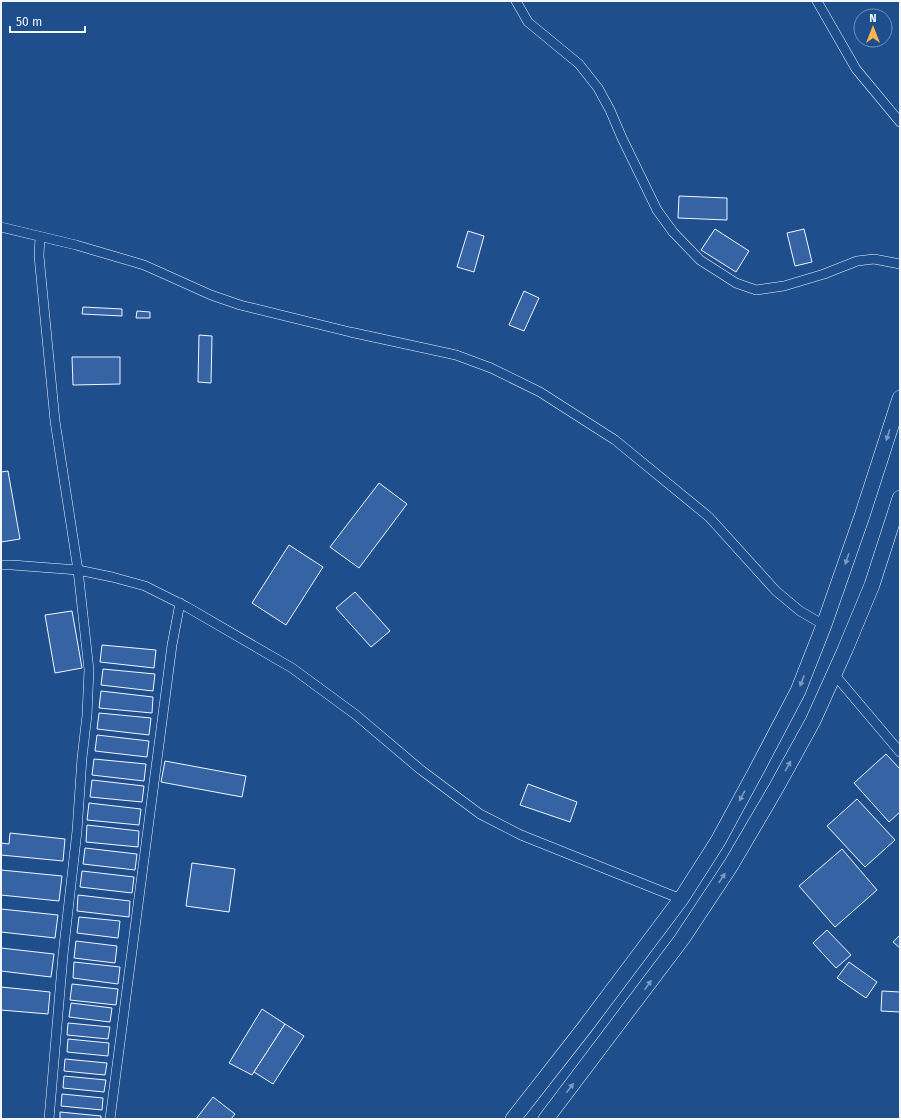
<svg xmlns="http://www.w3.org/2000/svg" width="901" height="1120" viewBox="0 0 901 1120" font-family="'Fira Sans',sans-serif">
<rect width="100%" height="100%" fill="#1f4e8c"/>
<!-- building -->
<g fill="#3563a3" stroke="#f2f6ff">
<polygon points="679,196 727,198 727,220 678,218"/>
<polygon points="715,229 749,251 736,272 701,250"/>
<polygon points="804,229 812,262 795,266 787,233"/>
<polygon points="468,231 484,236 474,272 457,267"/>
<polygon points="524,291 539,298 524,331 509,325"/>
<polygon points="83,307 122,309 122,316 82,314"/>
<polygon points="137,311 150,312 150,318 136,318"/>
<polygon points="199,335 212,336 211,383 198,382"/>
<polygon points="72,357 120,357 120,384 73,385"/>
<polygon points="8,471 20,539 1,542 1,472"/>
<polygon points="379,483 407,504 359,568 330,547"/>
<polygon points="289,545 323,567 286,625 252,603"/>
<polygon points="355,592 390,631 371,647 336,608"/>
<polygon points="72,611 82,668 55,673 45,615"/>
<polygon points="102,645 156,650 154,668 100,662"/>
<polygon points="103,669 155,674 153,691 101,685"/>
<polygon points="101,691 153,697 152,713 99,708"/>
<polygon points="99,713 151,718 149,735 97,729"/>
<polygon points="97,735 149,741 147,757 95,751"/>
<polygon points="886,754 900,769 900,812 889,822 854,783"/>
<polygon points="94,759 146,764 144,781 92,775"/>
<polygon points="165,761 246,776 242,797 161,782"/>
<polygon points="92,780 144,786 142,802 90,797"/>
<polygon points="528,784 577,802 570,822 520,805"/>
<polygon points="857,799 895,840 865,867 827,826"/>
<polygon points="89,803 141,809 139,825 87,820"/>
<polygon points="87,825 139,831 138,847 86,842"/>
<polygon points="10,833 65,839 63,861 1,855 1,843 9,844"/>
<polygon points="85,848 137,854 135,870 83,864"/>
<polygon points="842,849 877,890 835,927 799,886"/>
<polygon points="192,863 235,869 229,912 186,906"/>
<polygon points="1,870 62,876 59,901 1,895"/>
<polygon points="82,871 134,877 132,893 80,887"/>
<polygon points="78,895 130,901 129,917 77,911"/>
<polygon points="1,909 58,915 55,938 1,932"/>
<polygon points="79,917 120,921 118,938 77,933"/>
<polygon points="827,930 851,955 836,968 813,943"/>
<polygon points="900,935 900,948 893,942"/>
<polygon points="76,941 117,946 115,963 74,958"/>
<polygon points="1,948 54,954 51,977 1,971"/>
<polygon points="74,962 120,967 118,984 73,978"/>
<polygon points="849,962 877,982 866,998 837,978"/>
<polygon points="72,984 118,989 116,1005 70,1000"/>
<polygon points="1,987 50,992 48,1014 1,1010"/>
<polygon points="882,991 900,992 900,1012 881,1011"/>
<polygon points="71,1003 112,1008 110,1022 69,1017"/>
<polygon points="262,1009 285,1024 252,1075 229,1063"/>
<polygon points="68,1023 110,1027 108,1039 67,1035"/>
<polygon points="285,1024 304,1036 273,1084 254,1072"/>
<polygon points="68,1039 109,1043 108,1056 67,1052"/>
<polygon points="65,1059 107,1063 105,1075 64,1071"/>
<polygon points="64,1076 106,1080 104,1092 63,1088"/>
<polygon points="62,1094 103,1098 102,1110 61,1106"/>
<polygon points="213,1097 235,1114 231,1119 196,1119"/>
<polygon points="60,1112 101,1116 101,1119 60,1119"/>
</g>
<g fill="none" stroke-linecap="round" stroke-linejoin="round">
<!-- minor casing -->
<g stroke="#f2f6ff" stroke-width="10">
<g id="minor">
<polyline points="516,1 528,22 579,64 598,88 610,110 622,138 657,210 673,232 700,260 736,283 756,290 784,286 824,274 857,261 874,259 900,264"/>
<polyline points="817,1 856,69 900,122"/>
<polyline points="1,227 76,245 144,265 211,295 240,305 350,332 456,355 491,368 540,392 615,440 709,517 776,591 800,611 824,625"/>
<polyline points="40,237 39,256 55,421 78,570 89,670 87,715 82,758 77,831 63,955 49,1119"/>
<polyline points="1,565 12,565 78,570 112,577 145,586 187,607 292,668 356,715 421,770 480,814 521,835 681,899"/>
<polyline points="834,674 900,752"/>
<polyline points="110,1119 172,645 180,603"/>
</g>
</g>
<!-- trunk casing -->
<g stroke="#f2f6ff" stroke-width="16">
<g id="trunk">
<polyline points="513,1119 585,1027 681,899 718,841 756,771 798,691 824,625 862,516 900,398"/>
<polyline points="546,1119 682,939 731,865 775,790 813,721 845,650 872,585 900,498"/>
</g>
</g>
<!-- minor -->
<use href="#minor" stroke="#1f4e8c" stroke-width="9"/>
<!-- trunk -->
<use href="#trunk" stroke="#1f4e8c" stroke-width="15"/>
</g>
<!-- one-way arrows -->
<defs><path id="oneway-solid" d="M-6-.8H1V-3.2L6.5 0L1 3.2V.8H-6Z"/></defs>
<g fill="#7e9ac0">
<use href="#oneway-solid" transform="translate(888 435) rotate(108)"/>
<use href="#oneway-solid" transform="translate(847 559) rotate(109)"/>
<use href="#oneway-solid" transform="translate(802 681) rotate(111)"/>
<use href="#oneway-solid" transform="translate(788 766) rotate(-61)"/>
<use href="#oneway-solid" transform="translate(742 796) rotate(119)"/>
<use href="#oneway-solid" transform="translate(722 878) rotate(-57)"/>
<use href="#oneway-solid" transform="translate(648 985) rotate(-54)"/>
<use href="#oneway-solid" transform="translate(570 1088) rotate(-53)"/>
</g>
<!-- border -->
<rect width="901" height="1120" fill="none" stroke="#f2f6ff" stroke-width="4"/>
<!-- north arrow -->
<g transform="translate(873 28)"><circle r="19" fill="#1f4e8c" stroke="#7391ba"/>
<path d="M0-3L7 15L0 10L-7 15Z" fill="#ffb74d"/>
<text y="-6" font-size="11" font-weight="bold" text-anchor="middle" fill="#f2f6ff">N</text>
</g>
<!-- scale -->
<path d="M10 26v6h75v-6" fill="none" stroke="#f2f6ff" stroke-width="2"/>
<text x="16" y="26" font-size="12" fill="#f2f6ff" stroke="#1f4e8c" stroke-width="3" paint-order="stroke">50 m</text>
</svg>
